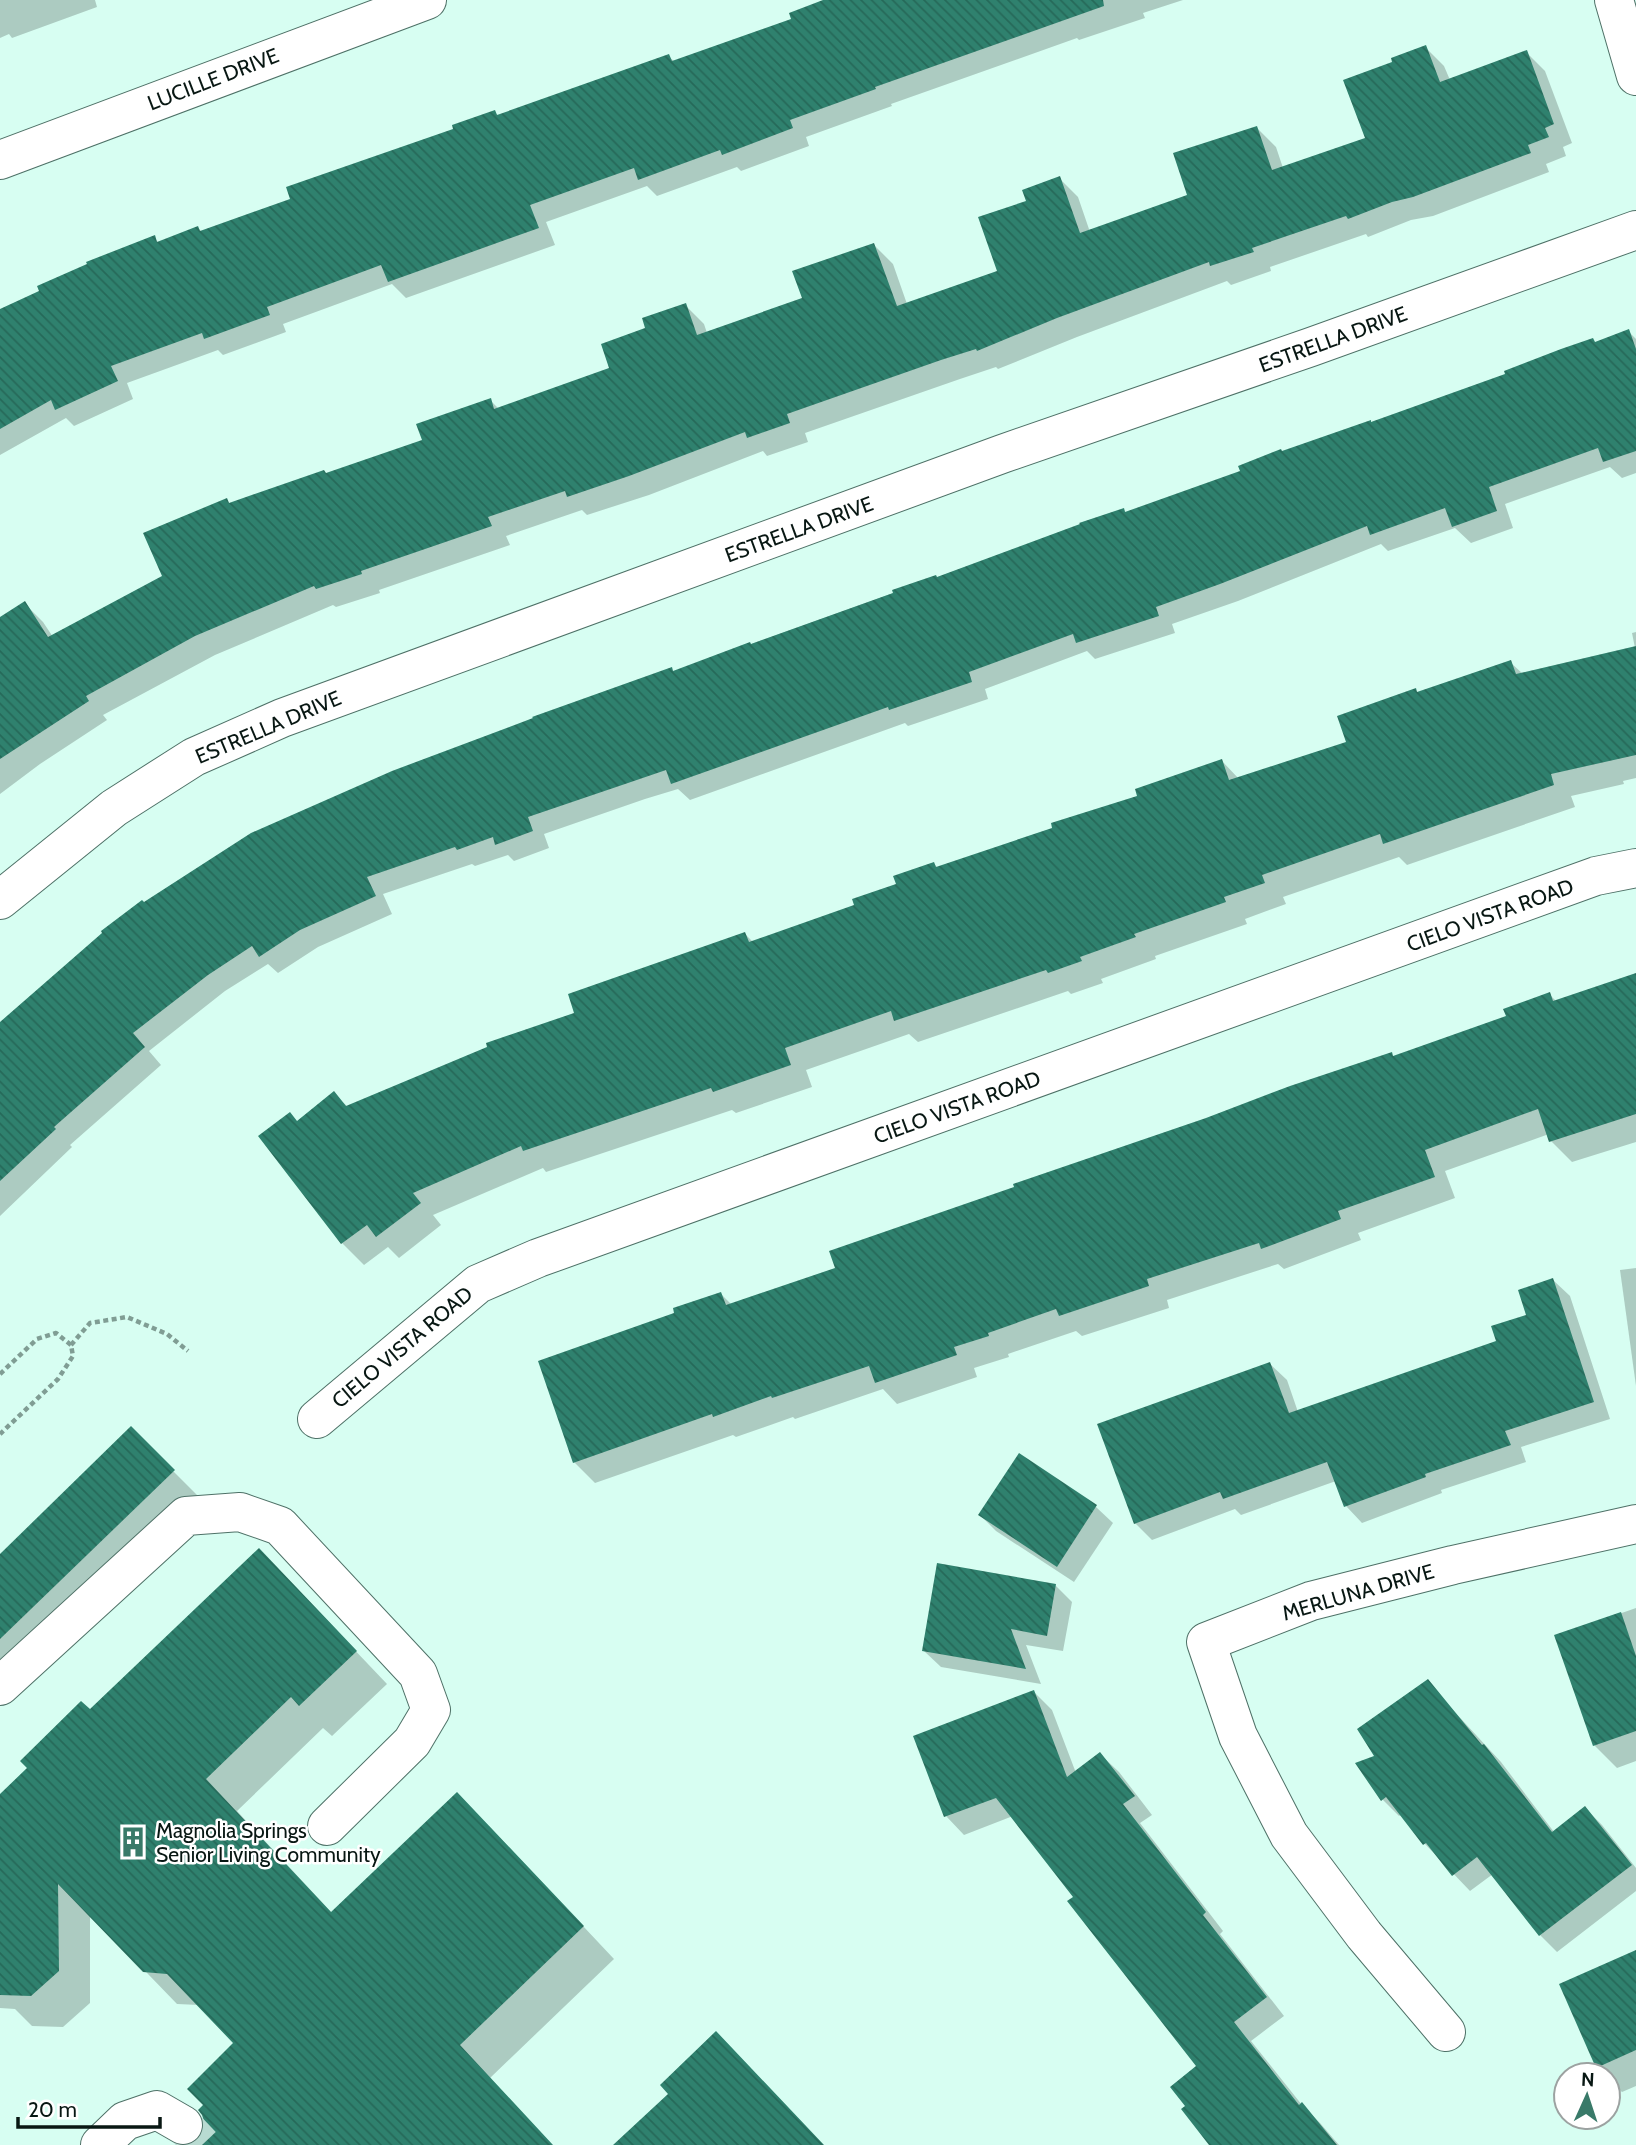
<svg xmlns="http://www.w3.org/2000/svg" width="1636" height="2145" viewBox="0 0 1636 2145" font-family="Cabin,sans-serif">
<defs>
<pattern id="building-back-hatch" width="6" height="6" patternUnits="userSpaceOnUse" patternTransform="scale(1.75)"><rect width="6" height="6" fill="#2f816e"/><path d="M-1 5l2 2M0 0l6 6M5-1l2 2" fill="none" stroke="#266959"/></pattern>
</defs>
<rect width="100%" height="100%" fill="#d7fef2"/>
<!-- shadow -->
<g fill="#0003">
<polygon points="0,0 95,0 97,7 12,38 9,34 0,38"/>
<polygon points="828,0 1183,0 1143,13 1145,18 1079,40 1077,38 891,104 892,106 806,137 809,146 741,171 737,167 657,196 647,186 546,222 555,245 406,298 392,284 283,324 286,332 223,355 218,350 127,383 133,399 74,426 66,418 0,455 0,311 154,238 159,243 198,228 202,232 292,200 494,112 499,116 668,56 675,62 793,20"/>
<polygon points="1425,47 1444,66 1450,80 1526,52 1545,71 1572,143 1563,147 1566,156 1546,164 1549,172 1433,216 1411,220 1368,237 1366,234 1270,267 1271,271 1231,285 1227,281 1077,337 998,369 996,367 960,379 805,433 808,442 767,456 763,451 649,495 587,515 582,510 506,536 510,545 379,590 380,593 336,607 333,605 215,655 103,715 107,720 40,764 0,794 0,619 24,603 43,622 53,637 164,577 227,500 230,504 327,475 424,441 490,400 499,409 611,369 647,329 685,305 704,324 707,333 804,299 874,245 893,264 907,304 999,272 1028,202 1059,178 1078,197 1090,232 1189,196 1257,128 1276,147 1283,168 1367,139 1395,63"/>
<polygon points="1628,331 1636,339 1636,473 1622,478 1610,467 1505,504 1513,528 1471,543 1455,528 1388,551 1381,544 1238,601 1172,624 1175,633 1095,659 1087,651 985,689 988,699 908,726 905,723 690,800 678,789 645,799 544,834 549,848 514,861 508,855 475,866 472,864 383,894 392,914 318,947 278,973 268,964 225,991 149,1051 161,1065 70,1145 72,1147 0,1216 0,1024 144,904 671,669 674,672 1124,510 1127,514 1242,472 1282,453 1372,424"/>
<polygon points="1636,632 1636,778 1623,781 1624,784 1571,796 1575,807 1407,865 1399,857 1283,897 1286,904 1245,919 1247,924 1155,956 1156,959 1101,979 1103,983 1071,994 1068,991 918,1042 909,1034 806,1070 812,1087 736,1113 732,1110 546,1172 543,1168 433,1215 441,1225 399,1258 388,1247 364,1265 342,1243 298,1122 334,1094 348,1107 577,1014 745,934 753,942 857,906 898,885 934,864 938,868 1055,829 1139,797 1222,761 1239,779 1348,743 1415,690 1419,693 1510,662 1523,674 1635,648 1632,633"/>
<polygon points="1636,975 1636,1142 1572,1162 1551,1141 1549,1134 1445,1171 1455,1198 1358,1233 1361,1240 1284,1269 1278,1264 1167,1300 1169,1308 1082,1336 1076,1331 1008,1354 1009,1357 974,1368 977,1377 897,1404 883,1389 795,1419 793,1417 736,1437 733,1435 595,1483 574,1462 676,1314 721,1294 732,1305 837,1269 1394,1057 1508,1018 1549,994 1557,1002"/>
<polygon points="1636,1268 1636,1386 1620,1270"/>
<polygon points="1553,1280 1570,1296 1610,1419 1521,1447 1526,1462 1441,1490 1442,1493 1362,1523 1346,1506 1336,1481 1241,1515 1235,1509 1152,1540 1135,1523 1270,1364 1287,1380 1298,1412 1498,1342 1528,1316"/>
<polygon points="131,1429 198,1496 0,1686 0,1556"/>
<polygon points="1019,1455 1096,1507 1113,1523 1074,1582 996,1531 980,1515"/>
<polygon points="290,1582 387,1684 332,1736 323,1728 237,1811 332,1913 489,1826 614,1959 490,2078 552,2145 195,2145 203,2137 236,2043 199,2005 177,2004 90,1914 90,2003 63,2027 32,2026 15,2009 0,2008 0,1796 90,1711"/>
<polygon points="1055,1585 1072,1602 1063,1651 1026,1645 1041,1684 941,1667 924,1651"/>
<polygon points="1636,1608 1636,1761 1617,1768 1594,1745 1556,1636"/>
<polygon points="1427,1682 1501,1762 1554,1832 1585,1808 1602,1825 1636,1868 1636,1891 1557,1952 1540,1935 1493,1874 1470,1891 1425,1844 1402,1814 1399,1816 1383,1800 1358,1764 1376,1757"/>
<polygon points="1034,1692 1052,1710 1076,1773 1100,1754 1119,1772 1152,1815 1140,1823 1223,1931 1220,1934 1284,2016 1251,2041 1302,2105 1320,2123 1339,2145 1213,2145 1187,2107 1199,2066 1076,1897 1013,1816 964,1835 946,1816 916,1737"/>
<polygon points="1636,1952 1636,2086 1622,2092 1608,2078 1608,2075 1605,2075 1597,2067"/>
</g>
<!-- building -->
<g fill="url(#building-back-hatch)">
<polygon points="823,0 1103,0 1104,6 875,87 876,89 790,120 793,128 722,155 720,150 638,180 634,168 530,205 539,228 388,282 381,265 267,307 270,315 204,339 202,333 111,366 118,381 55,410 51,400 0,429 0,309 39,291 37,286 87,264 86,262 155,235 157,242 198,226 200,231 290,199 286,187 453,129 452,125 495,110 497,115 669,54 672,61 791,19 789,13"/>
<polygon points="1426,45 1440,82 1527,50 1554,124 1545,128 1549,137 1528,145 1531,153 1413,197 1392,202 1348,219 1346,216 1252,248 1254,252 1210,266 1209,262 1057,318 977,351 976,349 941,360 787,414 790,423 747,438 745,432 629,476 567,497 565,491 488,517 492,526 361,571 362,574 316,589 314,586 195,636 86,696 89,701 0,759 0,617 25,601 48,637 162,576 143,533 227,498 229,503 324,470 326,473 422,440 416,424 491,398 494,409 609,368 601,344 645,328 642,318 686,303 697,335 802,298 792,271 874,243 897,306 997,271 978,217 1026,201 1022,190 1060,176 1080,233 1187,195 1173,153 1257,126 1272,170 1365,138 1343,80 1392,62 1391,58"/>
<polygon points="1629,329 1636,349 1636,451 1603,462 1598,448 1489,487 1497,511 1452,527 1445,508 1370,535 1367,526 1220,584 1156,607 1159,616 1076,643 1073,634 969,672 972,682 889,710 888,707 671,784 666,770 628,783 528,817 533,831 495,845 493,837 457,850 455,847 367,877 376,896 300,930 259,957 252,946 208,975 133,1033 145,1047 54,1127 56,1129 0,1181 0,1022 102,933 101,931 142,900 144,902 251,833 392,771 533,718 532,717 672,667 673,671 750,642 751,644 893,593 892,590 936,575 937,577 1080,524 1079,523 1124,508 1125,512 1240,471 1238,466 1281,449 1282,451 1371,420 1371,422 1505,374 1504,371 1561,349 1593,338 1595,342"/>
<polygon points="1636,646 1636,755 1551,774 1554,785 1383,844 1380,834 1262,875 1265,883 1224,897 1226,902 1134,934 1136,937 1080,957 1082,961 1048,973 1046,970 894,1021 891,1011 785,1048 791,1065 713,1092 711,1088 523,1151 521,1146 413,1193 421,1203 376,1237 367,1225 341,1244 258,1136 290,1112 297,1121 334,1091 346,1106 487,1047 486,1043 574,1013 568,994 745,932 749,942 854,905 852,899 896,884 893,876 934,862 936,867 1052,828 1051,823 1137,796 1135,789 1222,759 1229,780 1346,742 1337,716 1416,688 1417,692 1511,660 1516,674"/>
<polygon points="1636,973 1636,1114 1549,1142 1538,1109 1425,1150 1435,1177 1338,1211 1341,1219 1261,1249 1259,1243 1147,1279 1149,1286 1059,1316 1056,1309 988,1333 989,1336 954,1347 957,1355 875,1383 869,1366 772,1398 771,1396 713,1417 712,1414 573,1463 538,1361 674,1313 673,1308 721,1292 726,1305 835,1268 829,1251 1014,1187 1013,1184 1206,1118 1290,1086 1392,1052 1393,1056 1506,1016 1503,1009 1550,992 1553,1001"/>
<polygon points="1553,1278 1594,1402 1505,1431 1511,1445 1425,1474 1426,1477 1344,1507 1327,1462 1223,1499 1220,1492 1134,1524 1097,1424 1270,1362 1289,1413 1496,1341 1491,1326 1526,1315 1518,1290"/>
<polygon points="131,1426 175,1470 0,1639 0,1554"/>
<polygon points="1019,1453 1097,1505 1057,1567 978,1515"/>
<polygon points="259,1548 357,1651 299,1706 291,1697 206,1779 331,1912 457,1792 584,1926 460,2045 553,2145 190,2145 202,2136 205,2124 202,2115 198,2110 203,2105 187,2089 233,2043 167,1974 143,1972 58,1884 59,1971 31,1996 0,1995 0,1794 27,1768 20,1761 81,1701 90,1709"/>
<polygon points="937,1563 1056,1584 1047,1636 1011,1629 1026,1669 922,1651"/>
<polygon points="1621,1612 1636,1656 1636,1731 1593,1746 1554,1635"/>
<polygon points="1428,1679 1482,1745 1484,1744 1552,1832 1585,1806 1632,1865 1539,1936 1477,1857 1452,1876 1426,1843 1423,1845 1386,1797 1381,1801 1355,1763 1374,1756 1357,1729"/>
<polygon points="1034,1690 1067,1777 1100,1752 1135,1796 1123,1804 1206,1912 1203,1915 1267,1997 1234,2022 1299,2105 1302,2102 1337,2145 1209,2145 1181,2109 1185,2106 1170,2087 1196,2066 1067,1901 1073,1897 996,1798 944,1817 913,1736"/>
<polygon points="1636,1950 1636,2050 1596,2068 1559,1984"/>
<polygon points="716,2031 824,2145 613,2145 668,2094 660,2085"/>
</g>
<g fill="none" stroke-linecap="round" stroke-linejoin="round">
<!-- minor-tunnel -->
<polyline stroke="#b8dbd1" stroke-width="38" stroke-dasharray="38 19" stroke-linecap="butt" points="183,2125 202,2145"/>
<!-- minor casing -->
<g stroke="#4e7167" stroke-width="40">
<g id="minor">
<polyline points="1614,0 1636,76"/>
<polyline points="0,160 427,0"/>
<polyline points="0,900 114,808 194,757 282,718 1002,454 1311,347 1636,230"/>
<polyline points="317,1419 478,1284 538,1258 1596,876 1636,868"/>
<polyline points="0,1686 186,1516 240,1512 280,1526 418,1674 431,1710 412,1742 327,1826"/>
<polyline points="1446,2032 1364,1935 1289,1835 1238,1736 1206,1642 1311,1601 1453,1565 1636,1524"/>
<polyline points="100,2145 125,2121 157,2110 183,2125"/>
</g>
</g>
<!-- path -->
<g stroke="#809d94" stroke-width="4.5" stroke-dasharray="5 3.5" stroke-linecap="butt">
<polyline points="71,1345 90,1323 127,1317 167,1334 188,1351"/>
<polyline points="0,1374 37,1339 56,1333 71,1345 73,1356 58,1379 0,1434"/>
</g>
<!-- minor -->
<use href="#minor" stroke="#fff" stroke-width="38"/>
</g>
<!-- icons -->
<defs>
<g id="building-bare" transform="scale(2.415)"><path d="M-4-6H4V6H1V3H-1V6H-4ZM-2.5-4.3h1.7v1.8h-1.7ZM.8-4.3h1.7v1.8H.8ZM-2.5-1h1.7V.8h-1.7ZM.8-1h1.7V.8H.8Z" fill="#397a69" stroke="#fff" stroke-width="2.5" paint-order="stroke"/></g>
</defs>
<g fill-rule="evenodd">
<use href="#building-bare" x="133" y="1842"/>
</g>
<g text-anchor="middle" dominant-baseline="central" stroke-width="5" stroke-linejoin="round" paint-order="stroke">
<!-- street labels -->
<g font-size="21" fill="#081713" stroke="#fff">
<text transform="translate(213 79) rotate(-21)">LUCILLE DRIVE</text>
<text transform="translate(1333 339) rotate(-20)">ESTRELLA DRIVE</text>
<text transform="translate(799 529) rotate(-20)">ESTRELLA DRIVE</text>
<text transform="translate(268 727) rotate(-23)">ESTRELLA DRIVE</text>
<text transform="translate(1490 915) rotate(-20)">CIELO VISTA ROAD</text>
<text transform="translate(957 1107) rotate(-20)">CIELO VISTA ROAD</text>
<text transform="translate(402 1347) rotate(-40)">CIELO VISTA ROAD</text>
<text transform="translate(1358 1592) rotate(-16)">MERLUNA DRIVE</text>
</g>
<!-- poi labels -->
<g font-size="21" fill="#081713" stroke="#fff" text-anchor="start">
<text x="156" y="1830">Magnolia Springs<tspan x="156" dy="24">Senior Living Community</tspan></text>
</g>
</g>
<!-- north arrow -->
<g transform="translate(1587 2096) rotate(3)"><circle r="33" fill="#ffffff" stroke="#9ca2a1" stroke-width="2"/>
<path d="M0-5L12 26L0 18L-12 26Z" fill="#397a69"/>
<text y="-10" font-size="19" font-weight="bold" text-anchor="middle" fill="#081713">N</text>
</g>
<!-- scale -->
<path d="M18 2117v10h142v-10" fill="none" stroke="#081713" stroke-width="3.5"/>
<text x="28" y="2117" font-size="21" fill="#081713" stroke="#ffffff" stroke-width="5" paint-order="stroke">20 m</text>
</svg>
